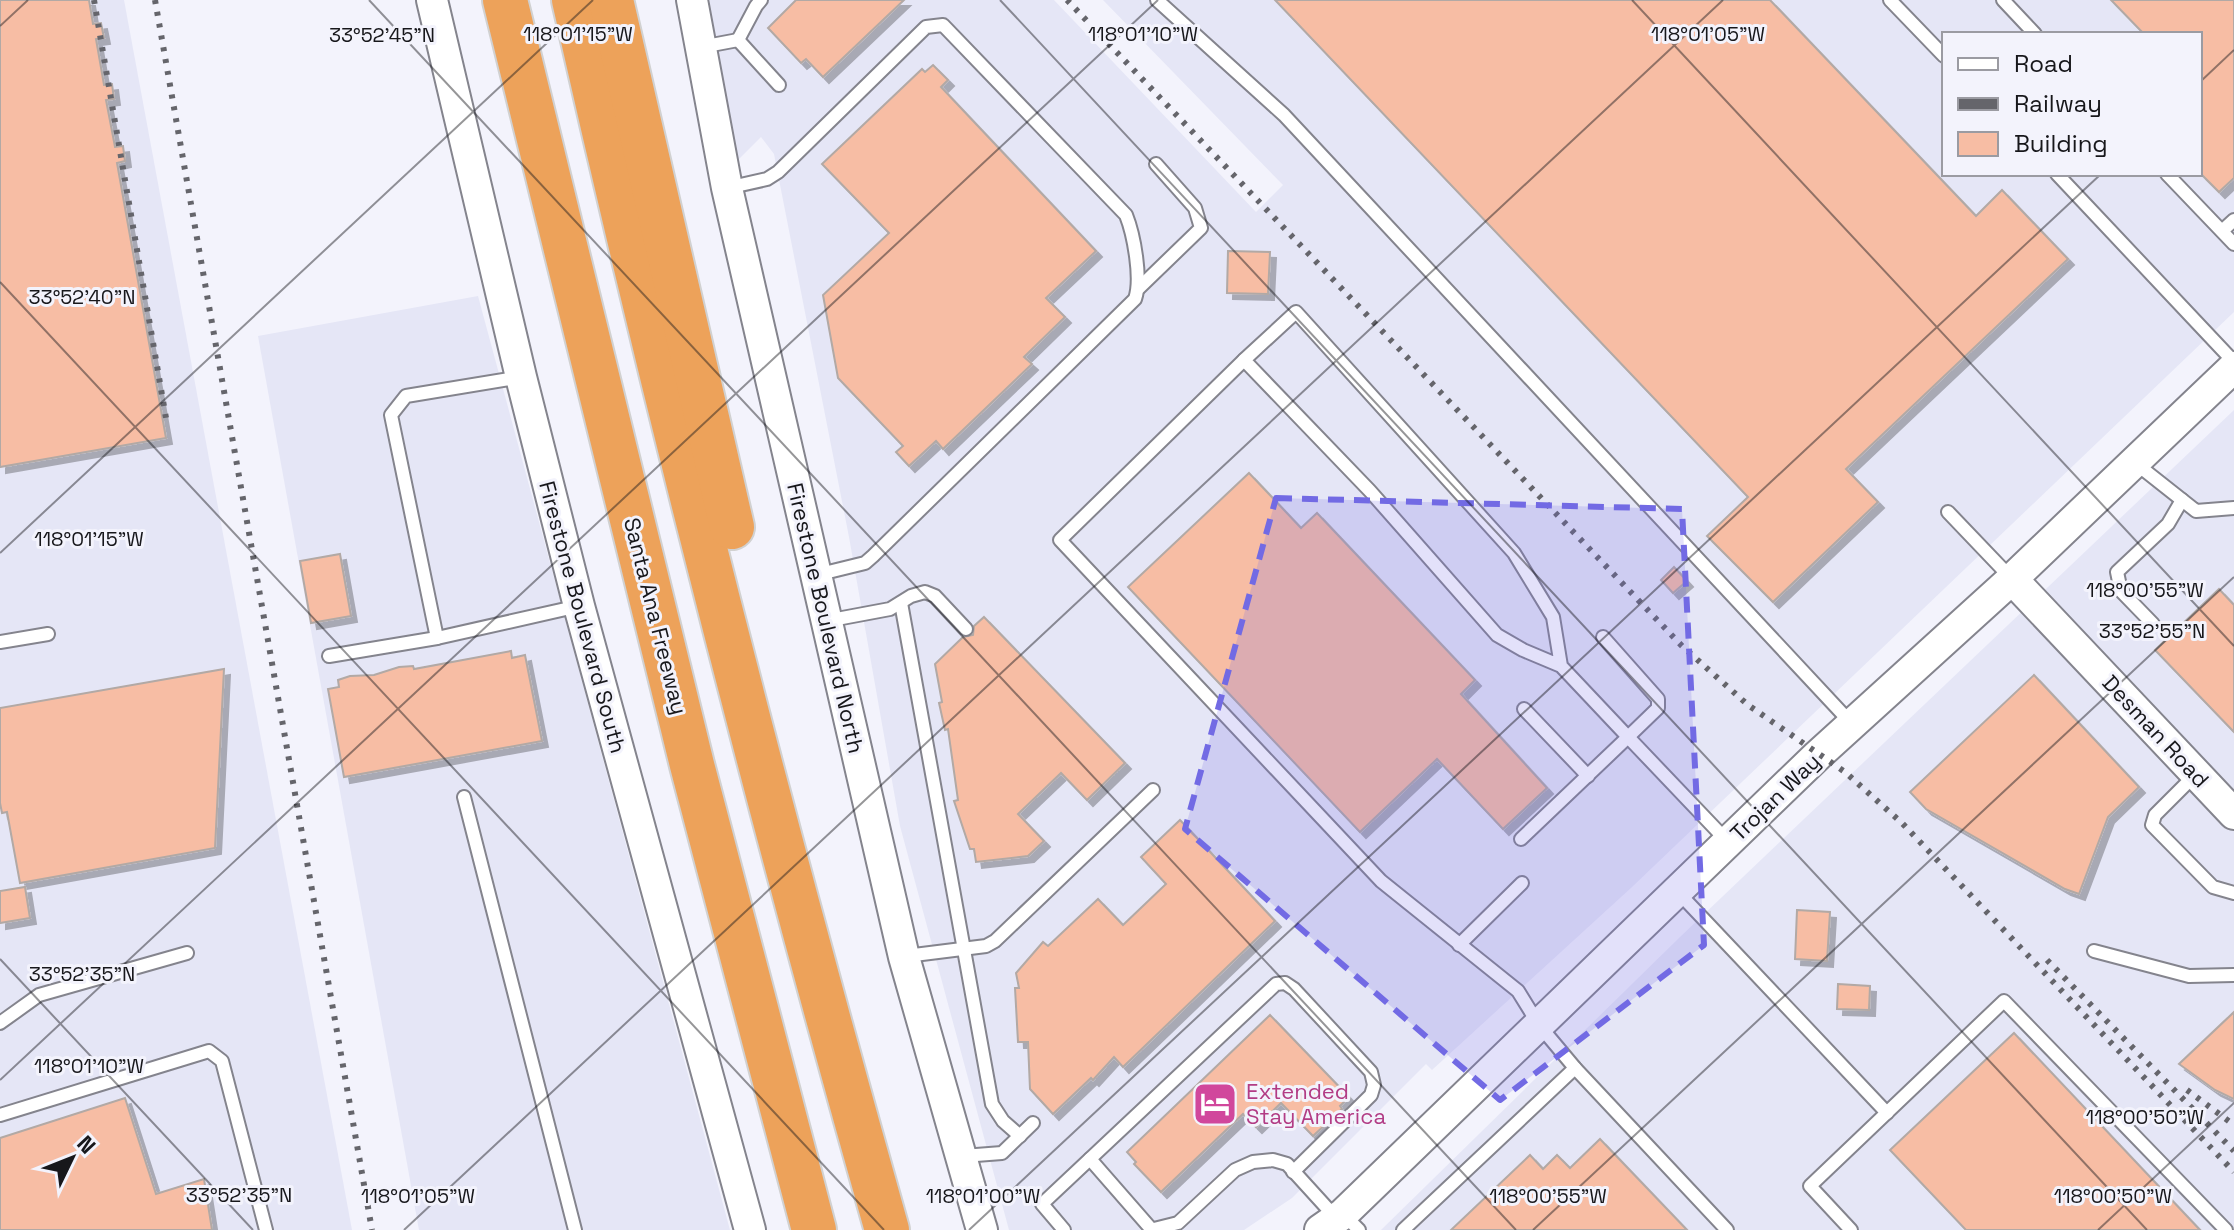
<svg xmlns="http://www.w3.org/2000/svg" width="2234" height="1230" viewBox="0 0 2234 1230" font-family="'Space Grotesk',sans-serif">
<defs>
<filter id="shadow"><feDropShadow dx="6" dy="6" stdDeviation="0" flood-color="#0004"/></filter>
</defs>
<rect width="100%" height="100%" fill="#f3f3fc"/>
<!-- built -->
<g fill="#e5e6f6" fill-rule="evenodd">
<polygon points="0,0 124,0 352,1230 0,1230"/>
<path d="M709,0h345l202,212 27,-27 -180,-185h1131v312l-602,575 -200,183 -6,-6 -134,134 -48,32h-235l-109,-404 -51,-289 -75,-383 -13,-17 -24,24zM1944,34h256v140h-256z"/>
<polygon points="478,296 730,1230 419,1230 258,336"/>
<polygon points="2234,410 2234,1230 1381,1230 1680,937"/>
</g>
<!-- building -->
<g fill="#f7bda4" stroke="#b2a9a5" stroke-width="2" filter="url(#shadow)">
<polygon points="0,0 89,0 93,24 101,23 104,38 96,39 104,85 112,84 114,99 106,100 115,147 123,146 125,161 117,163 166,438 0,467"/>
<polygon points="796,0 904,0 823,77 806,59 801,63 768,28"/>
<polygon points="1275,0 1770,0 1976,216 2002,190 2068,259 1846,469 1878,502 1773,602 1707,536 1748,497"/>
<polygon points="2111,0 2234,0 2234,178 2219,192 2200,173 2200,34 2144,34"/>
<polygon points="933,65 948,80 941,87 1096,251 1046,298 1065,317 1024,357 1032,364 943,449 936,441 909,466 896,452 903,446 838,378 823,295 889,233 822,164 922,69 925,72"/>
<polygon points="1228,251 1270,252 1268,294 1227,293"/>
<polygon points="1249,473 1301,528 1317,513 1475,680 1461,694 1547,788 1503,829 1437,759 1360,832 1128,587"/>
<polygon points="340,554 351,616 311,623 300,561"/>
<polygon points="1674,567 1687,581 1673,593 1661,580"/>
<polygon points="2219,589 2234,605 2234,732 2155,650"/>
<polygon points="984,617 1125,763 1087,800 1061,773 1018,814 1044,841 1028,856 976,862 974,849 970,849 954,801 958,800 948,729 945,730 939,703 942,702 935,664 963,637 973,635 974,626"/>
<polygon points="511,651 512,658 525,655 542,741 344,777 328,689 339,687 338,680 350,676 374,675 399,667 413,666 414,669"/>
<polygon points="224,669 215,848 20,883 7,812 2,813 0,803 0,708"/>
<polygon points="2034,675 2139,787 2108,817 2079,894 2065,889 1926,809 1910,792"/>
<polygon points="1180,820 1275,921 1123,1067 1114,1057 1093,1080 1091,1078 1053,1114 1030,1089 1028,1042 1018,1042 1015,988 1019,988 1016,973 1043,942 1048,946 1098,899 1123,925 1166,884 1141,857"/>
<polygon points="25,887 30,918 0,923 0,891"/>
<polygon points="1797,910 1830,912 1827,961 1795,959"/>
<polygon points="1838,984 1870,986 1869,1010 1837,1009"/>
<polygon points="2234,1012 2234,1099 2215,1090 2179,1064"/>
<polygon points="1270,1015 1349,1097 1340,1106 1342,1109 1313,1136 1281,1103 1256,1127 1243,1114 1161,1192 1134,1164 1136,1162 1127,1152"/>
<polygon points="2014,1033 2200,1230 1966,1230 1890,1150"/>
<polygon points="125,1098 156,1194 204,1179 212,1230 0,1230 0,1138"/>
<polygon points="1600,1139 1687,1230 1451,1230 1530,1155 1543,1169 1557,1155 1570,1168"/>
</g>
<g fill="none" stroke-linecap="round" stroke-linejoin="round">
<!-- service casing -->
<g stroke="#84848d" stroke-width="16">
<g id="service">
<polyline points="1157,0 1284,115 1852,724"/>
<polyline points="1890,0 1944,56"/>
<polyline points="2003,0 2035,34"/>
<polyline points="738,40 756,6 761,0"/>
<polyline points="701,47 738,40 779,85"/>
<polyline points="2057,174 2234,362"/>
<polyline points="2167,174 2234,244"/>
<path d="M727,188l40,-9 11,-7 148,-145 17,-2 183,190c8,20 16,64 9,84l-262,257 -8,7 -49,12"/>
<polyline points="2222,231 2234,220"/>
<polyline points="1139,288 1201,228 1195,208 1156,164"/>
<polyline points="1244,360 1060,540 1381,881 1518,991 1539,1025 1575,1068 1727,1230"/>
<polyline points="2134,462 2196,511 2234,508"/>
<polyline points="1948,512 2012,579"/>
<polyline points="901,603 992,1104 1003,1121 1020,1136"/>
<polyline points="826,621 890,609 911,596 925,592 935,596 966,629"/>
<polyline points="2153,624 2121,591 2117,572 2168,524 2182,500"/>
<polyline points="437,638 391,415 406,396 521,377"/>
<polyline points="0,642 48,634"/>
<polyline points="329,656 437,638 579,606"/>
<polyline points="1561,666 1553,617 1514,553 1296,312 1244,360 1370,491 1497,635 1523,650 1561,666 1628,737 1658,708 1658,699 1603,637"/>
<polyline points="1524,709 1588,776"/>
<polyline points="2196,774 2155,815 2152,825 2213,887 2234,893"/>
<polyline points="464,797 575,1230"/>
<polyline points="1521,839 1628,737 1728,842"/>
<polyline points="1677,891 1887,1113"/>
<polyline points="1459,945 1522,883"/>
<polyline points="2094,951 2189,976 2234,975"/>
<polyline points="906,956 986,946 995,941 1153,790"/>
<polyline points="0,1023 39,995 187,953"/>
<polyline points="0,1115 209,1051 222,1061 266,1230"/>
<polyline points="963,1156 1002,1153 1033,1123"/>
<polyline points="1090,1159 1152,1230"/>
<polyline points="1343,1214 1359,1230"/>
<polyline points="1064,1230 1042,1204 1276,984 1285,983 1294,989 1371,1072 1374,1085 1371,1095 1293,1172"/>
<polyline points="1150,1230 1178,1223 1235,1170 1253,1162 1273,1160 1287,1164 1337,1219"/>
<polyline points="1403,1230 1575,1068"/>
<polyline points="1851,1230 1810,1186 2004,1001 2226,1230"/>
</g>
</g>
<!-- tertiary casing -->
<g stroke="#84848d" stroke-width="34">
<g id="tertiary">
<polyline points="432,0 521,377 579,606 750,1230"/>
<polyline points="692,0 727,188 904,957 982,1230"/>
<polyline points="2012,579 2234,814"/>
<polyline points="1320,1230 1343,1214 1818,755 2012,579 2234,367"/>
</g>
</g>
<!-- motorway casing -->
<g stroke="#d1d1d1" stroke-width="48">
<g id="motorway">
<polyline points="505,0 692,765 814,1230"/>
<path d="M574,0c93,413 198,823 313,1230"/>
<polyline points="611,0 732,527"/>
</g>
</g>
<!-- service -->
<use href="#service" stroke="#fff" stroke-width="12"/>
<!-- tertiary -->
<use href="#tertiary" stroke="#fff" stroke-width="30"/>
<!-- motorway -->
<use href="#motorway" stroke="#eda25a" stroke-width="44"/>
<!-- rail -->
<g stroke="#65656b" stroke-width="6" stroke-dasharray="4 8" stroke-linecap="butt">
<polyline points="94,0 166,418"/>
<polyline points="155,0 372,1230"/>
<polyline points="1067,0 1682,646 1748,705 1845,772 1902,823 2234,1172"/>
<polyline points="2047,960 2234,1151"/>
<polyline points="2187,1090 2234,1125"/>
</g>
</g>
<!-- marked area -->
<path fill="#726ae4" fill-opacity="0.2" stroke="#726ae4" stroke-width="6" stroke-dasharray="16 10" stroke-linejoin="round" d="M1276,498l406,11 22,436 -204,155 -315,-271z"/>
<!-- ticks -->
<path fill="none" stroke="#17171b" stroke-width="2" stroke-opacity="0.45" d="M369,0l1147,1230M1000,0l1147,1230M1632,0l602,646M0,26l28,-26M2200,82l34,-32M0,282l884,948M0,553l593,-553M0,959l253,271M0,1080l1158,-1080M404,1230l1319,-1230M969,1230l1132,-1056M1533,1230l701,-653M2098,1230l136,-127"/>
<!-- icons -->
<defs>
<g id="hotel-square" transform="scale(2.3)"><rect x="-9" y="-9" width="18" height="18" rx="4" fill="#d1479c" stroke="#f3f3fc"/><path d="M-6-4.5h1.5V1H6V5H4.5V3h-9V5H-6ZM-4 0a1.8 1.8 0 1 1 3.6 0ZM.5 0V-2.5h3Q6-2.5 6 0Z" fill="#fff"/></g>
</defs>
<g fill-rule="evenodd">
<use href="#hotel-square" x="1215" y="1104"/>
</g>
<g text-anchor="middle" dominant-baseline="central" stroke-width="6" stroke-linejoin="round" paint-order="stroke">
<!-- street labels -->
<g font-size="22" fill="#17171b" stroke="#f3f3fc">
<text transform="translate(656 616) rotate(76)">Santa Ana Freeway</text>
<text transform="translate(583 617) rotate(75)">Firestone Boulevard South</text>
<text transform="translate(826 618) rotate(77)">Firestone Boulevard North</text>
<text transform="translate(2156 731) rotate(47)">Desman Road</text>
<text transform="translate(1775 797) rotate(-44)">Trojan Way</text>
</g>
<!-- hotel labels -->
<g font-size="22" fill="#b23c85" stroke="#f3f3fc" text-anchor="start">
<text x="1246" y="1091">Extended<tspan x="1246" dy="25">Stay America</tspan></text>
</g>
</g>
<g font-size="20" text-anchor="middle" fill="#17171b" stroke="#f3f3fc" stroke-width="6" stroke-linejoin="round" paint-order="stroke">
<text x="578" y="41">118°01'15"W</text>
<text x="1143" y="41">118°01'10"W</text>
<text x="1708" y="41">118°01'05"W</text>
<text x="382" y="42">33°52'45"N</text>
<text x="82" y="304">33°52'40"N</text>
<text x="89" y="546">118°01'15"W</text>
<text x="2145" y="597">118°00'55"W</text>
<text x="2152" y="638">33°52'55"N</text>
<text x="82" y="981">33°52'35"N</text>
<text x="89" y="1073">118°01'10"W</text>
<text x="2145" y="1124">118°00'50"W</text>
<text x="239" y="1202">33°52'35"N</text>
<text x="418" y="1203">118°01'05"W</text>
<text x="983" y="1203">118°01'00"W</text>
<text x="1548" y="1203">118°00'55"W</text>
<text x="2113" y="1203">118°00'50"W</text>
</g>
<!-- legend -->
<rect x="1942" y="32" width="260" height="144" fill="#f3f3fc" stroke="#9b9ba2" stroke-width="2"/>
<rect x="1958" y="58" width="40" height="12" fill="#ffffff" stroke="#9b9ba2" stroke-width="2"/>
<text x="2014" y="72" font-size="24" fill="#17171b">Road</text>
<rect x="1958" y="98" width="40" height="12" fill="#65656b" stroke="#9b9ba2" stroke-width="2"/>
<text x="2014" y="112" font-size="24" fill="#17171b">Railway</text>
<rect x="1958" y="132" width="40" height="24" fill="#f7bda4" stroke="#9b9ba2" stroke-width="2"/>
<text x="2014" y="152" font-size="24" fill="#17171b">Building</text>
<!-- north arrow -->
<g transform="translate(72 1158) rotate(47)" stroke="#f3f3fc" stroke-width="6" paint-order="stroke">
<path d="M0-6L14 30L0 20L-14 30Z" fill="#17171b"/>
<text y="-12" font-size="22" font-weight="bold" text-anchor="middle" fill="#17171b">N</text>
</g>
</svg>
